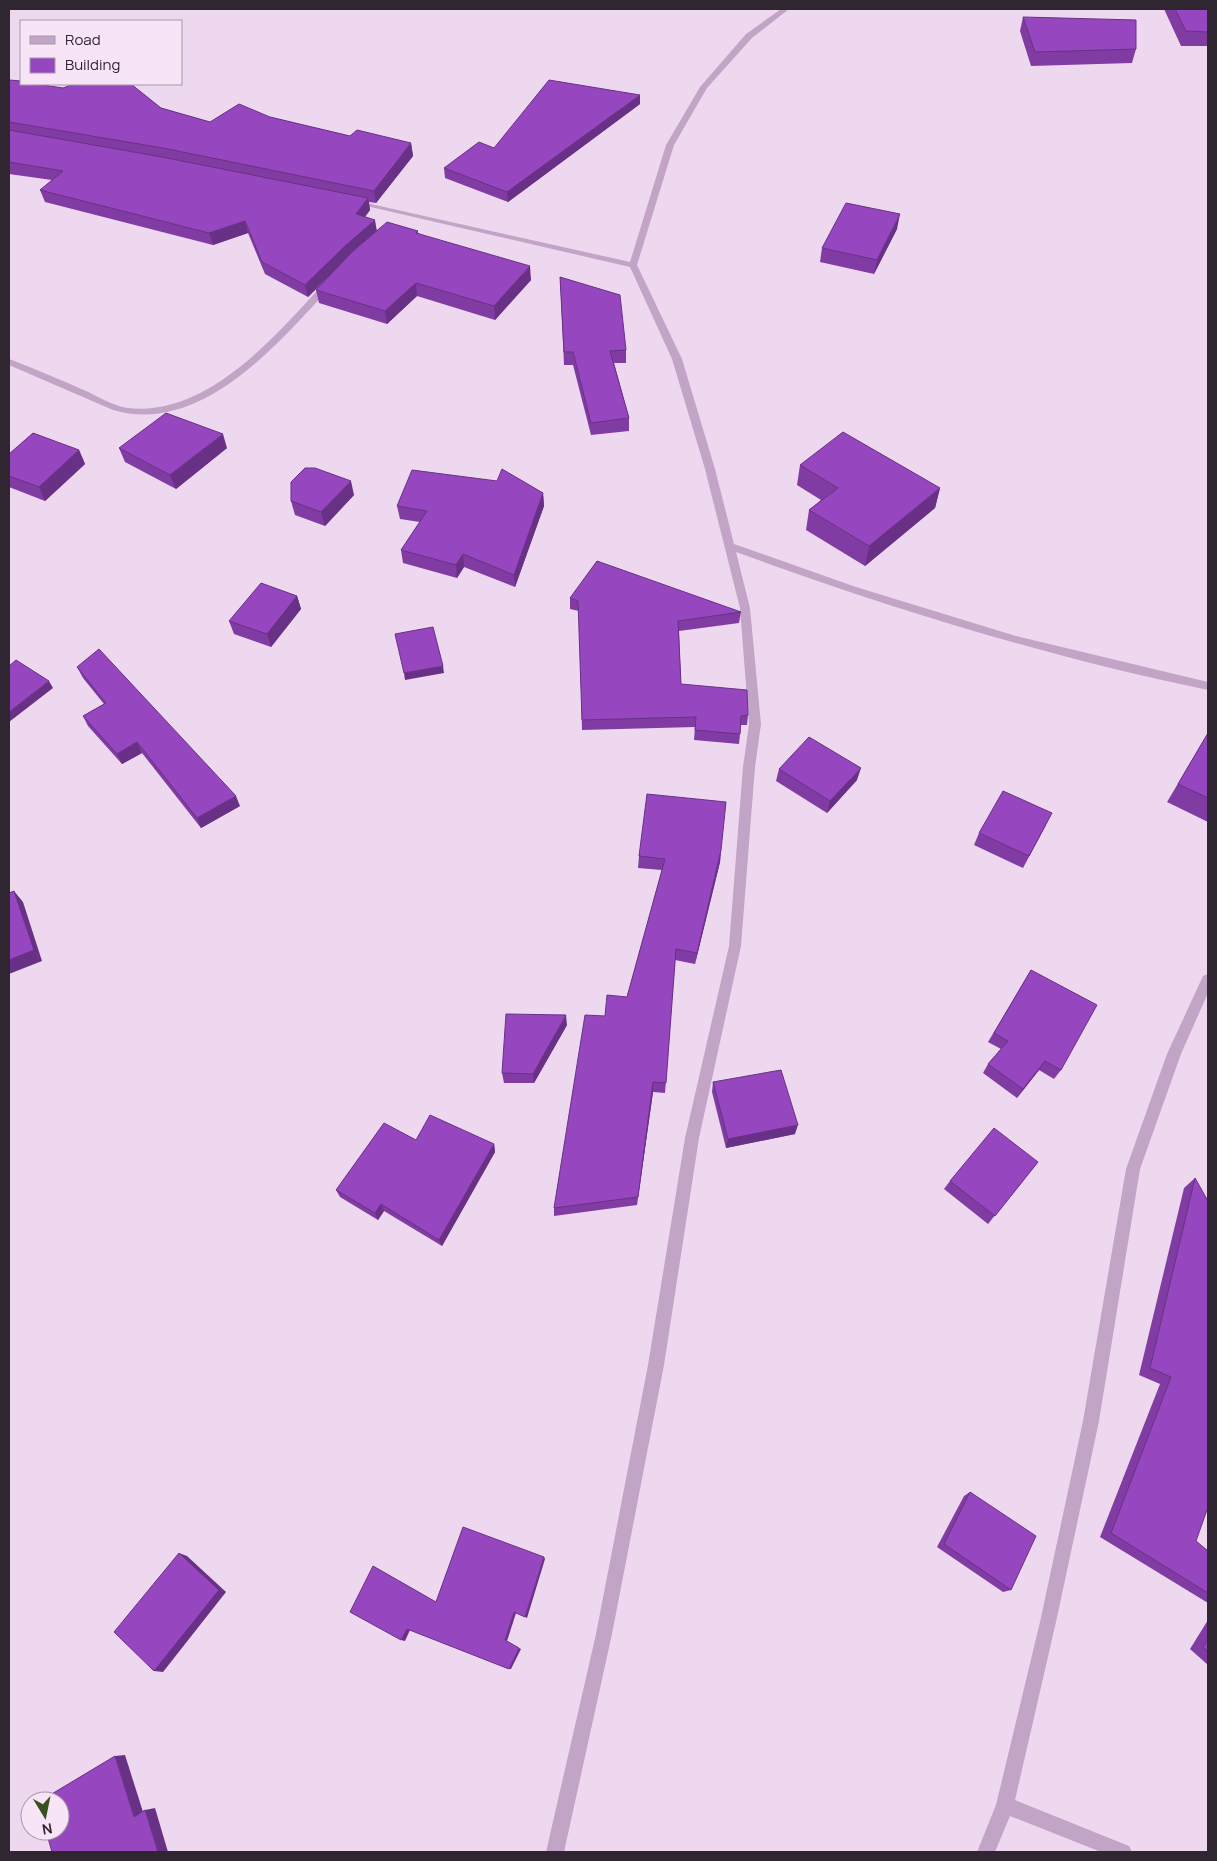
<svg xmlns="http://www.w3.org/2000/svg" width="1217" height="1861" viewBox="0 0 1217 1861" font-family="Manrope,sans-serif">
<rect width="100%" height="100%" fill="#eed8ef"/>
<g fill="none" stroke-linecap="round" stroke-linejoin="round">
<!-- minor -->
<g fill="#c2a5c6" fill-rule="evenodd">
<path d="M781,9h8l-37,29 -45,50 -33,57 -37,120 45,94 33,110 19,75 122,43 160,49 192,46v8c-161,-33 -318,-82 -472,-138l14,56 11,116 -6,43 -14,179 -42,192 -35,227 -52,269 -48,218h-18l50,-218 52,-269 37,-227 44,-192 14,-179 6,-43 -9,-116 -35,-139 -33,-110 -42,-92 -281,-65 4,-2 277,62 36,-117 34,-58 46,-53z"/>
<path d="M325,282l7,2c-10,13 -22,25 -33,37 -46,49 -113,111 -186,89l-104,-45v-6l3,1c25,10 50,20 74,31 13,6 27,15 42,17 80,9 148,-73 197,-126z"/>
<polygon points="1208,974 1208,993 1181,1054 1140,1169 1099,1421 1056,1622 1015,1800 1129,1846 1132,1852 1101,1852 1010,1816 995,1852 977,1852 996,1805 1040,1622 1083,1421 1126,1169 1167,1054 1203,976"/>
</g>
</g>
<!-- wall -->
<g fill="#813ca4">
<polygon points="1164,9 1208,9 1208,46 1181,46"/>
<polygon points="1023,17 1136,49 1132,63 1031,66 1020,31"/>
<polygon points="9,80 161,108 210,122 270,117 350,136 411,143 413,156 376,203 369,202 370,210 365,217 377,230 418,231 418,233 531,280 495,320 417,296 387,324 319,303 316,290 331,274 308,297 265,274 248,233 213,245 45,202 40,190 52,180 9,174"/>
<polygon points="640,104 508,202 445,178 444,168 494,148"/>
<polygon points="897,229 874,274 820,262 822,248"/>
<polygon points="560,277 626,350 626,363 614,363 629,418 629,431 591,435 573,365 564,365"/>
<polygon points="119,448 227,448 176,489 125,462"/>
<polygon points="79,450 85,464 45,501 9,487 9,454"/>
<polygon points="800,465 940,488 935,508 865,566 806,530 809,510 821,500 797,485"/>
<polygon points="543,493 544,506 515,587 464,567 457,578 403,563 401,550 420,522 400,519 397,506"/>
<polygon points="354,495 325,526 295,515 291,501"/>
<polygon points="297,596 301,609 271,647 234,634 229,621"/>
<polygon points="570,598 741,612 739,623 679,631 681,684 748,715 747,725 741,725 739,744 694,740 695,727 582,730 579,611 570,609"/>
<polygon points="77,667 240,806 201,828 142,753 122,764 88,726 83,716 104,704 83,678"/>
<polygon points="1208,733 1208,822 1167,802"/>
<polygon points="779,769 857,780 827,813 776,781"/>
<polygon points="1046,825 1023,868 974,845 979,833"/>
<polygon points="721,850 720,862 695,964 675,960 665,1093 653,1092 637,1205 554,1216 554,1208 605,1016 627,997 662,870 638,868 639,856"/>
<polygon points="1031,970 1061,1070 1054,1079 1039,1070 1017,1098 983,1073 988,1064 1001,1049 988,1042"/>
<polygon points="567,1025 534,1083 504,1083 502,1073"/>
<polygon points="713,1082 795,1134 726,1148 712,1092"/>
<polygon points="416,1140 494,1144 495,1152 442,1246 384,1211 378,1220 340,1197 336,1190"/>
<polygon points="1038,1162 988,1224 944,1189 950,1181"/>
<polygon points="1195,1178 1196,1541 1208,1551 1208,1603 1100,1537 1160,1384 1139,1375 1184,1188"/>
<polygon points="970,1492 1011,1590 1003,1592 937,1547 964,1496"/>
<polygon points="1208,1620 1208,1665 1190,1649"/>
</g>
<!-- shaded-wall -->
<g fill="#693186">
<polygon points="640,95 640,104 508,202 507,192"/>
<polygon points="411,143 413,156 376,203 374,191"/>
<polygon points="368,198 370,210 358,226 356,214"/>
<polygon points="900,214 897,229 874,274 877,260"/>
<polygon points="375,220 377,232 347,258 308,297 305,285 345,246"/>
<polygon points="245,221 248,233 213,245 209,233"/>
<polygon points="530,266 531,280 495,320 494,306"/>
<polygon points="416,283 417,296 387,324 385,311"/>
<polygon points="223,434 227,448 176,489 170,475"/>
<polygon points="79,450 85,464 45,501 39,487"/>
<polygon points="351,481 354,495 325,526 321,512"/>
<polygon points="940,488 935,508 865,566 869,546"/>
<polygon points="543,493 544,506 515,587 514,575"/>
<polygon points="463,554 464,567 457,578 456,565"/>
<polygon points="297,596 301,609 271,647 267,634"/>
<polygon points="443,666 444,673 405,680 404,673"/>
<polygon points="49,681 53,688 9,722 9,712"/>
<polygon points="137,742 142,753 122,764 117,754"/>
<polygon points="861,768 857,780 827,813 830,801"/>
<polygon points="236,796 240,806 201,828 197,818"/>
<polygon points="721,850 720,862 695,964 697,953"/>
<polygon points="14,891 23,902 42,961 9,974 9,960"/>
<polygon points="566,1015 567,1025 534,1083 533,1074"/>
<polygon points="1045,1061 1039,1070 1017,1098 1023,1089"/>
<polygon points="653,1082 653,1092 637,1205 638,1197"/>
<polygon points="798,1125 795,1134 726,1148 728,1139"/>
<polygon points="494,1144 495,1152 442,1246 439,1240"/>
<polygon points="381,1204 384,1211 378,1220 375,1213"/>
<polygon points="179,1553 187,1556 226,1592 163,1672 154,1671"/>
<polygon points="544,1557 545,1559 527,1618 525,1617"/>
<polygon points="514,1612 516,1613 507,1641 505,1640"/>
<polygon points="407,1629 410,1630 405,1641 401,1640"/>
<polygon points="519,1648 521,1649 511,1669 509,1669"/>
<polygon points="125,1755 144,1815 134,1817 115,1756"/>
<polygon points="155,1808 168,1852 158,1852 145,1810"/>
</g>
<!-- building -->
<g fill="#9646bf" stroke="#693186">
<polygon points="1175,9 1208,9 1208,32 1186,31"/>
<polygon points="1023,17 1136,20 1136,49 1035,52"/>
<polygon points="9,80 21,81 21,84 36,84 63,88 74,84 131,84 161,108 210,122 239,104 270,117 350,136 357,130 411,143 374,191 163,148 9,122"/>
<polygon points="549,80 640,95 507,192 444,168 479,142 494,148"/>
<polygon points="9,130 162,157 368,198 356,214 375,220 345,246 305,285 262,262 245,221 209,233 40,190 63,171 9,162"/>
<polygon points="846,203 900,214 877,260 822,248"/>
<polygon points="387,222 418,231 416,233 530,266 494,306 416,283 385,311 316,290 352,252"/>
<polygon points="560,277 620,295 626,350 610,351 629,418 591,423 573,352 564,352"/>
<polygon points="166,413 223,434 170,475 119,448"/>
<polygon points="843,432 940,488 869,546 809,510 838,488 800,465"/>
<polygon points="33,433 79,450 39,487 9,476 9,454"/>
<polygon points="305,468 315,468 351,481 321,512 291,501 291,482"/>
<polygon points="502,469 543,493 514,575 463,554 456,565 401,550 427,511 397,506 412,470 497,481"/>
<polygon points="597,561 741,612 678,621 681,684 747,690 748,715 741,716 740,734 695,730 696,717 582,720 578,601 570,598"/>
<polygon points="261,583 297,596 267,634 229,621"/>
<polygon points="433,627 443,666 404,673 395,634"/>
<polygon points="99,649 236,796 197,818 137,742 117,754 83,716 106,703 77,667"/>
<polygon points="16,660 49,681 9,712 9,666"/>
<polygon points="1208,733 1208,798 1178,784"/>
<polygon points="809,737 861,768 830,801 779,769"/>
<polygon points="1003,791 1052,813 1029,856 979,833"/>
<polygon points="647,794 726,802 721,850 697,953 676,949 666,1083 653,1082 638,1197 554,1208 585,1015 605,1016 607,995 627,997 665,859 639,856"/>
<polygon points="14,891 34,950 9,960 9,893"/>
<polygon points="1031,970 1097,1005 1061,1070 1045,1061 1023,1089 988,1064 1008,1041 994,1033"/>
<polygon points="506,1014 566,1015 533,1074 502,1073"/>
<polygon points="781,1070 798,1125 728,1139 713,1082"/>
<polygon points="430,1115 494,1144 439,1240 381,1204 375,1213 336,1190 384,1123 416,1140"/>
<polygon points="994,1128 1038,1162 995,1216 950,1181"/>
<polygon points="1195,1178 1208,1201 1208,1507 1196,1541 1208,1551 1208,1593 1111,1533 1171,1377 1150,1368"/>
<polygon points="970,1492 1036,1536 1011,1590 944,1544"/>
<polygon points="463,1527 544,1557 525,1617 514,1612 505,1640 519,1648 509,1669 407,1629 401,1640 350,1612 373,1566 436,1602"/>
<polygon points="179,1553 219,1590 154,1671 114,1632"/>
<polygon points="1208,1640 1208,1652 1203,1647"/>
<polygon points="115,1756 134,1817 145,1810 158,1852 52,1852 46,1831 60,1831 60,1801 40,1801"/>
</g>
<!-- border -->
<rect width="1217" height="1861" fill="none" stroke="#2f2632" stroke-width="20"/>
<!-- legend -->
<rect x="20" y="20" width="162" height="65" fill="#f7e4f7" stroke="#a798a8"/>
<rect x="30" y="36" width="25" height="8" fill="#c2a5c6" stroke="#a798a8"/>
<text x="65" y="45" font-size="15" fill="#2f2632">Road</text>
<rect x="30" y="58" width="25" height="15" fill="#9646bf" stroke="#a798a8"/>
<text x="65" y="70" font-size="15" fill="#2f2632">Building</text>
<!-- north arrow -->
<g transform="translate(45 1816) rotate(170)"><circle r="24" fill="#f7e4f7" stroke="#a798a8"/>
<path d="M0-4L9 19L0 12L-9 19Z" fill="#39511e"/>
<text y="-8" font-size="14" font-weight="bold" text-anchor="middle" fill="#2f2632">N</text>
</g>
</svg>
